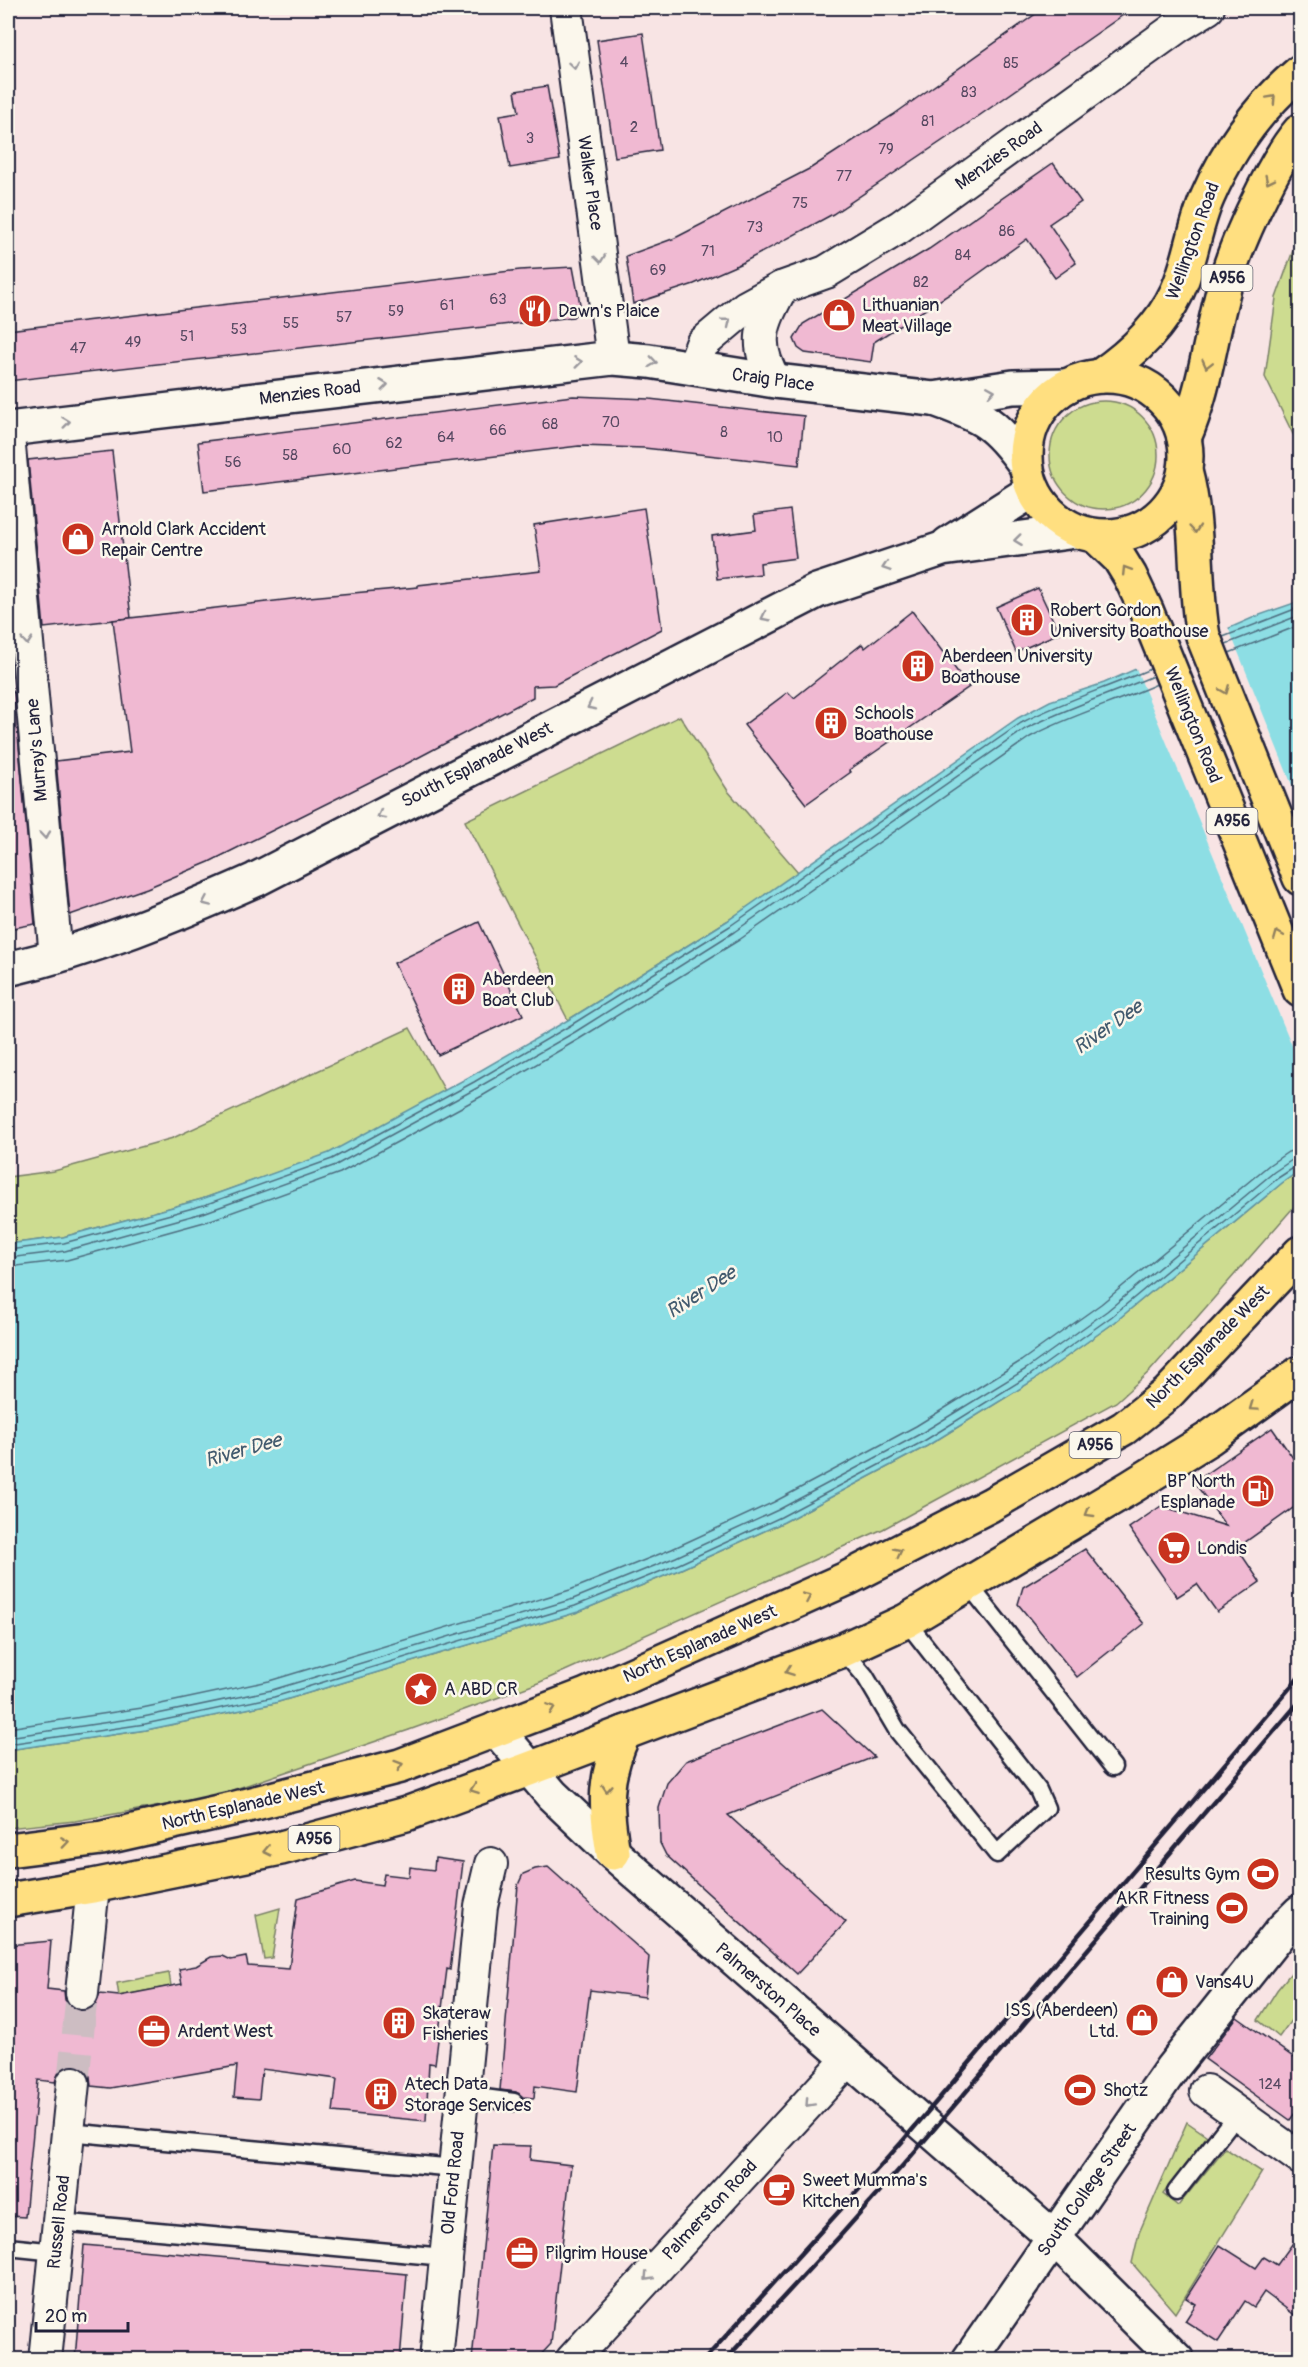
<svg xmlns="http://www.w3.org/2000/svg" width="1308" height="2367" viewBox="0 0 1308 2367" font-family="Pangolin,sans-serif">
<rect width="100%" height="100%" fill="#f8e4e4"/>
<filter id="ink" filterUnits="userSpaceOnUse"><feTurbulence type="fractalNoise" baseFrequency=".0167" numOctaves="2"/><feDisplacementMap in="SourceGraphic" scale="12" xChannelSelector="R" yChannelSelector="G"/><feConvolveMatrix kernelMatrix="1 2 1 2 8 2 1 2 1" color-interpolation-filters="sRGB"/></filter>
<g filter="url(#ink)">
<!-- green -->
<g fill="#cddc90" stroke="#787f66" stroke-width="1.5">
<polygon points="1300,231 1300,441 1293,434 1265,377 1276,298"/>
<circle cx="1104" cy="455" r="54"/>
<polygon points="680,716 728,791 799,873 727,921 568,1020 465,821"/>
<polygon points="410,1028 445,1091 329,1154 202,1199 63,1237 8,1244 8,1177 54,1171 173,1138"/>
<polygon points="1300,1170 1300,1200 1150,1371 1116,1402 883,1529 538,1683 409,1730 212,1797 75,1821 8,1828 8,1750 146,1730 275,1703 578,1612 681,1569 784,1522 927,1446 1034,1380 1115,1322 1282,1183"/>
<polygon points="280,1908 272,1958 264,1959 256,1915"/>
<polygon points="1300,1962 1300,2008 1279,2037 1258,2020 1277,1990"/>
<polygon points="169,1973 171,1986 119,1996 117,1983"/>
<polygon points="1187,2122 1207,2136 1163,2194 1178,2206 1225,2148 1262,2172 1175,2313 1132,2263 1139,2233"/>
</g>
<!-- water -->
<polygon fill="#8ddee4" stroke="#6293a0" stroke-width="1.5" points="1300,601 1300,1170 1282,1183 1115,1322 1034,1380 927,1446 784,1522 681,1569 578,1612 275,1703 146,1730 8,1750 8,1244 63,1237 202,1199 329,1153 471,1076 568,1020 727,921 1018,718 1050,701 1104,683 1257,616"/>
<!-- pier -->
<polygon fill="#f8e4e4" points="1228,627 1300,805 1300,1065 1135,666"/>
<g fill="none" stroke-linecap="round" stroke-linejoin="round">
<!-- shore -->
<g stroke="#4d6d7f" stroke-width="1.5">
<polyline points="1223,637 1300,607"/>
<polyline points="1226,644 1300,615"/>
<polyline points="1229,653 1300,625"/>
<path d="M8,1250l56,-7 140,-38 128,-46 142,-77 97,-57 159,-99 291,-203c42,-22 86,-35 129,-54"/>
<path d="M8,1258l57,-7 141,-39 130,-47 141,-77 98,-56 159,-100 291,-203c41,-21 86,-35 128,-53"/>
<path d="M8,1267l59,-7 141,-39 132,-48 142,-77 97,-57 160,-99 291,-203c40,-22 85,-34 127,-53"/>
<polyline points="8,1728 142,1708 269,1681 570,1590 672,1549 774,1502 916,1426 1021,1361 1101,1304 1269,1165 1288,1152 1300,1149"/>
<polyline points="8,1737 143,1717 272,1690 573,1599 676,1557 778,1510 920,1434 1026,1369 1107,1311 1274,1172 1292,1160 1300,1158"/>
<polyline points="8,1744 145,1724 274,1697 575,1606 679,1564 781,1517 924,1441 1030,1375 1111,1317 1278,1178 1295,1167 1300,1166"/>
</g>
</g>
<!-- building -->
<g fill="#f0b9d2" stroke="#22223b" stroke-width="1.5">
<polygon points="1044,8 1133,8 963,127 833,214 742,263 694,284 633,304 626,256 675,238 811,168 893,115"/>
<polygon points="643,33 660,150 615,157 597,40"/>
<polygon points="547,86 560,160 510,168 500,115 519,112 515,91"/>
<polygon points="1053,163 1081,202 1049,224 1076,263 1055,278 1027,239 956,290 874,342 871,362 805,353 798,348 794,339 803,324 929,249"/>
<polygon points="573,267 581,309 573,317 8,381 8,330 520,270"/>
<polygon points="573,396 649,399 804,416 799,465 644,448 579,446 204,491 198,442"/>
<polygon points="112,451 131,618 44,628 28,460"/>
<polygon points="644,508 662,629 554,685 533,686 533,697 408,763 209,862 147,888 70,915 56,761 130,752 113,620 309,597 418,587 418,585 541,571 534,525"/>
<polygon points="790,510 796,558 760,563 761,574 717,579 712,536 756,530 754,515"/>
<polygon points="1038,588 1059,633 1016,652 996,607"/>
<polygon points="912,611 969,687 849,770 851,772 806,804 744,725 788,692 794,698 862,644 865,648"/>
<polygon points="14,692 35,924 8,929 8,693"/>
<polygon points="479,922 523,1015 438,1055 394,963"/>
<polygon points="1272,1428 1300,1468 1300,1503 1237,1548 1260,1582 1217,1612 1197,1584 1177,1597 1129,1528 1161,1506 1226,1526 1194,1482"/>
<polygon points="1085,1549 1144,1624 1077,1677 1018,1604 1023,1587"/>
<polygon points="822,1709 874,1757 728,1815 846,1922 797,1974 666,1855 660,1843 659,1808 667,1783 686,1761"/>
<polygon points="435,1858 463,1862 450,1970 447,1969 435,2064 429,2063 426,2121 333,2112 337,2079 262,2069 259,2099 234,2097 237,2066 110,2088 91,2086 90,2076 84,2069 75,2065 66,2066 59,2072 55,2082 38,2080 25,2217 8,2216 8,1945 51,1941 47,1989 64,1991 65,2000 71,2007 81,2011 89,2010 96,2004 100,1994 119,1996 182,1984 179,1969 196,1966 211,1957 223,1956 231,1960 246,1957 248,1966 289,1969 298,1898 355,1881 382,1885 384,1874 409,1877 410,1867 434,1870"/>
<polygon points="548,1867 649,1957 645,1997 590,1990 577,2092 535,2086 534,2098 523,2097 516,2092 500,2090 518,1885 523,1874 535,1869"/>
<polygon points="1237,2017 1300,2062 1300,2106 1290,2120 1205,2059"/>
<polygon points="493,2145 531,2146 530,2160 571,2165 551,2344 536,2360 472,2360"/>
<polygon points="1300,2233 1300,2319 1264,2292 1254,2307 1245,2301 1218,2342 1185,2321 1196,2304 1186,2298 1220,2245 1256,2268 1264,2257 1277,2265"/>
<polygon points="84,2245 407,2274 400,2360 75,2360"/>
</g>
<g fill="none" stroke-linecap="round" stroke-linejoin="round">
<!-- minor-tunnel -->
<polyline stroke="#cdbdc2" stroke-width="32" stroke-dasharray="32 16" stroke-linecap="butt" points="73,2083 82,1993"/>
<!-- service casing -->
<g stroke="#22223b" stroke-width="21">
<g id="service">
<polyline points="969,1585 1113,1767"/>
<polyline points="843,1650 865,1676 897,1730 997,1854 1046,1808 1038,1790 906,1621"/>
<polyline points="462,2095 514,2102"/>
<polyline points="68,2132 455,2168"/>
<polyline points="1176,2192 1237,2114"/>
<polyline points="59,2222 445,2257"/>
<polyline points="8,2247 56,2252"/>
</g>
</g>
<!-- minor casing -->
<g stroke="#22223b" stroke-width="36">
<g id="minor">
<polyline points="566,8 613,358"/>
<polyline points="693,368 702,344 746,307 781,288 826,272 900,227 1180,25 1208,8"/>
<path d="M775,381c-23,-38 -13,-57 6,-93"/>
<polyline points="8,436 56,957"/>
<polyline points="82,1993 93,1886"/>
<polyline points="1206,2091 1300,2158"/>
<polyline points="45,2360 73,2083"/>
<polyline points="436,2360 481,1906 491,1864"/>
<polyline points="572,2360 848,2060"/>
</g>
</g>
<!-- tertiary casing -->
<g stroke="#22223b" stroke-width="38">
<g id="tertiary">
<path d="M937,400c47,17 58,23 88,64"/>
<polyline points="8,429 613,358 649,361 775,381 933,399 1013,387 1067,386"/>
<polyline points="948,544 1033,490"/>
<path d="M8,969c85,-20 166,-53 247,-89l562,-289 125,-42 134,-18"/>
<polyline points="496,1729 552,1795 613,1853 1053,2237 1177,2360"/>
</g>
</g>
<!-- secondary casing -->
<g stroke="#22223b" stroke-width="38">
<polyline id="secondary" points="969,2360 1172,2068 1282,1930 1300,1912"/>
</g>
<!-- primary casing -->
<g stroke="#22223b" stroke-width="38">
<g id="primary">
<circle cx="1106" cy="456" r="80"/>
<path d="M1100,376c32,-22 60,-48 77,-84 14,-30 17,-65 31,-96 21,-48 53,-91 92,-124"/>
<path d="M1184,438c23,-53 27,-110 44,-164 9,-30 22,-57 36,-85 10,-20 21,-41 36,-58"/>
<path d="M1185,471c15,55 8,110 18,165l97,242"/>
<polyline points="1096,536 1119,558 1130,576 1146,610 1300,990"/>
<polyline points="8,1850 102,1838 236,1808 400,1766 584,1696 846,1579 990,1505 1124,1428 1168,1393 1300,1253"/>
<path d="M613,1853c-8,-48 -10,-75 11,-120"/>
<polyline points="8,1900 93,1886 281,1848 406,1814 529,1769 843,1650 906,1621 1131,1487 1208,1439 1300,1373"/>
</g>
</g>
<!-- service -->
<use href="#service" stroke="#fbf7ec" stroke-width="16"/>
<!-- minor -->
<use href="#minor" stroke="#fbf7ec" stroke-width="32"/>
<!-- tertiary -->
<use href="#tertiary" stroke="#fbf7ec" stroke-width="33"/>
<!-- secondary -->
<use href="#secondary" stroke="#fbf7ec" stroke-width="33"/>
<!-- primary -->
<use href="#primary" stroke="#ffdf80" stroke-width="33"/>
<!-- rail -->
<g stroke="#22223b" stroke-width="4.5">
<polyline points="704,2360 901,2143 1300,1676"/>
<polyline points="725,2360 840,2236 912,2155 1300,1701"/>
</g>
</g>
<!-- one-way arrows -->
<defs><path id="oneway-chevron" d="M-2-3.5L2.5 0L-2 3.5" fill="none" stroke-width="1.6" stroke-linecap="round" stroke-linejoin="round" transform="scale(1.5)"/></defs>
<g stroke="#99979c">
<use href="#oneway-chevron" transform="translate(574 65) rotate(82)"/>
<use href="#oneway-chevron" transform="translate(600 259) rotate(83)"/>
<use href="#oneway-chevron" transform="translate(727 322) rotate(-39)"/>
<use href="#oneway-chevron" transform="translate(578 362) rotate(-7)"/>
<use href="#oneway-chevron" transform="translate(653 362) rotate(8)"/>
<use href="#oneway-chevron" transform="translate(384 385) rotate(-7)"/>
<use href="#oneway-chevron" transform="translate(991 391) rotate(-9)"/>
<use href="#oneway-chevron" transform="translate(66 422) rotate(-7)"/>
<use href="#oneway-chevron" transform="translate(1018 540) rotate(173)"/>
<use href="#oneway-chevron" transform="translate(886 567) rotate(161)"/>
<use href="#oneway-chevron" transform="translate(765 617) rotate(153)"/>
<use href="#oneway-chevron" transform="translate(27 641) rotate(85)"/>
<use href="#oneway-chevron" transform="translate(591 706) rotate(153)"/>
<use href="#oneway-chevron" transform="translate(381 815) rotate(152)"/>
<use href="#oneway-chevron" transform="translate(45 835) rotate(85)"/>
<use href="#oneway-chevron" transform="translate(206 902) rotate(156)"/>
<use href="#oneway-chevron" transform="translate(809 2103) rotate(133)"/>
<use href="#oneway-chevron" transform="translate(648 2277) rotate(133)"/>
</g>
<g stroke="#90805e">
<use href="#oneway-chevron" transform="translate(1272 99) rotate(-47)"/>
<use href="#oneway-chevron" transform="translate(1269 180) rotate(116)"/>
<use href="#oneway-chevron" transform="translate(1207 364) rotate(104)"/>
<use href="#oneway-chevron" transform="translate(1195 529) rotate(85)"/>
<use href="#oneway-chevron" transform="translate(1126 570) rotate(-122)"/>
<use href="#oneway-chevron" transform="translate(1225 690) rotate(68)"/>
<use href="#oneway-chevron" transform="translate(1278 935) rotate(-112)"/>
<use href="#oneway-chevron" transform="translate(1253 1407) rotate(145)"/>
<use href="#oneway-chevron" transform="translate(1089 1513) rotate(149)"/>
<use href="#oneway-chevron" transform="translate(898 1552) rotate(-27)"/>
<use href="#oneway-chevron" transform="translate(807 1597) rotate(-24)"/>
<use href="#oneway-chevron" transform="translate(789 1671) rotate(160)"/>
<use href="#oneway-chevron" transform="translate(551 1708) rotate(-20)"/>
<use href="#oneway-chevron" transform="translate(399 1765) rotate(-18)"/>
<use href="#oneway-chevron" transform="translate(607 1788) rotate(94)"/>
<use href="#oneway-chevron" transform="translate(474 1789) rotate(160)"/>
<use href="#oneway-chevron" transform="translate(65 1842) rotate(-8)"/>
<use href="#oneway-chevron" transform="translate(267 1851) rotate(168)"/>
</g>
</g>
<!-- icons -->
<defs>
<g id="restaurant-disc" transform="scale(1.725)"><circle r="9.5" fill="#c8321e" stroke="#fbf7ec"/><path d="M-5-6h1v4h1v-4h1v4h1v-4h1v5L-1.5 .5V6h-2V.5L-5-1ZM5-6V6H3V1.5H1.5Q1.5-4 5-6Z" fill="#fff"/></g>
<g id="shop-disc" transform="scale(1.725)"><circle r="9.5" fill="#c8321e" stroke="#fbf7ec"/><path d="M-5-2.5h2.3a2.7 3.5 0 0 1 5.4 0H5L5.5 6h-11ZM-1.5-2.5h3a1.5 2.3 0 0 0-3 0Z" fill="#fff"/></g>
<g id="building-disc" transform="scale(1.725)"><circle r="9.5" fill="#c8321e" stroke="#fbf7ec"/><path d="M-4-6H4V6H1V3H-1V6H-4ZM-2.5-4.3h1.7v1.8h-1.7ZM.8-4.3h1.7v1.8H.8ZM-2.5-1h1.7V.8h-1.7ZM.8-1h1.7V.8H.8Z" fill="#fff"/></g>
<g id="fuel-disc" transform="scale(1.725)"><circle r="9.5" fill="#c8321e" stroke="#fbf7ec"/><path d="M-5.5-6h7V0h2V4h1.3V-2.5L3-4.5l.8-.8L6-3V5H2.5V1h-1V6h-7ZM-4.2-4.7v3.2H.2V-4.7Z" fill="#fff"/></g>
<g id="supermarket-disc" transform="scale(1.725)"><circle r="9.5" fill="#c8321e" stroke="#fbf7ec"/><path d="M-6-5.5h2.5l.6 2H6L4.5 2H-2.5L-4.4-4H-6ZM-1.5 3.2a1.3 1.3 0 1 0 .1 0ZM3 3.2a1.3 1.3 0 1 0 .1 0Z" fill="#fff"/></g>
<g id="sight-disc" transform="scale(1.725)"><circle r="9.5" fill="#c8321e" stroke="#fbf7ec"/><path d="M0-6L1.8-2.2L6-1.7L2.9 1.2L3.7 5.4L0 3.3L-3.7 5.4L-2.9 1.2L-6-1.7L-1.8-2.2Z" fill="#fff"/></g>
<g id="stadium-disc" transform="scale(1.725)"><circle r="9.5" fill="#c8321e" stroke="#fbf7ec"/><path d="M0-5a6.5 5 0 1 0 0 10a6.5 5 0 1 0 0-10ZM-3.5-1.8h7v3.6h-7Z" fill="#fff"/></g>
<g id="office-disc" transform="scale(1.725)"><circle r="9.5" fill="#c8321e" stroke="#fbf7ec"/><path d="M-6-3h4V-5.5h4V-3h4V5H-6ZM-1-4.5V-3h2v-1.5ZM-6 0V1H6V0Z" fill="#fff"/></g>
<g id="cafe-disc" transform="scale(1.725)"><circle r="9.5" fill="#c8321e" stroke="#fbf7ec"/><path d="M-5.5-4.5H6V0H3Q3 3.5 0 3.5H-2.5Q-5.5 3.5-5.5 0ZM3-3.2v2h1.7v-2ZM-6 4.5H4V6H-6Z" fill="#fff"/></g>
</defs>
<g fill-rule="evenodd">
<use href="#restaurant-disc" x="535" y="311"/>
<use href="#shop-disc" x="839" y="315"/>
<use href="#shop-disc" x="78" y="539"/>
<use href="#building-disc" x="1027" y="620"/>
<use href="#building-disc" x="918" y="666"/>
<use href="#building-disc" x="831" y="723"/>
<use href="#building-disc" x="459" y="989"/>
<use href="#fuel-disc" x="1258" y="1491"/>
<use href="#supermarket-disc" x="1174" y="1548"/>
<use href="#sight-disc" x="421" y="1689"/>
<use href="#stadium-disc" x="1263" y="1874"/>
<use href="#stadium-disc" x="1232" y="1908"/>
<use href="#shop-disc" x="1172" y="1982"/>
<use href="#shop-disc" x="1142" y="2020"/>
<use href="#building-disc" x="399" y="2023"/>
<use href="#office-disc" x="154" y="2031"/>
<use href="#stadium-disc" x="1080" y="2090"/>
<use href="#building-disc" x="381" y="2094"/>
<use href="#cafe-disc" x="779" y="2190"/>
<use href="#office-disc" x="522" y="2253"/>
</g>
<g text-anchor="middle" dominant-baseline="central" stroke-width="5" stroke-linejoin="round" paint-order="stroke">
<!-- number labels -->
<g font-size="15" fill="#564861">
<text x="624" y="62">4</text>
<text x="1011" y="63">85</text>
<text x="969" y="92">83</text>
<text x="928" y="121">81</text>
<text x="634" y="127">2</text>
<text x="530" y="138">3</text>
<text x="886" y="149">79</text>
<text x="844" y="176">77</text>
<text x="800" y="203">75</text>
<text x="755" y="227">73</text>
<text x="1007" y="231">86</text>
<text x="708" y="251">71</text>
<text x="963" y="255">84</text>
<text x="658" y="270">69</text>
<text x="921" y="282">82</text>
<text x="498" y="299">63</text>
<text x="447" y="305">61</text>
<text x="396" y="311">59</text>
<text x="344" y="317">57</text>
<text x="291" y="323">55</text>
<text x="239" y="329">53</text>
<text x="187" y="336">51</text>
<text x="133" y="342">49</text>
<text x="78" y="348">47</text>
<text x="611" y="422">70</text>
<text x="550" y="424">68</text>
<text x="498" y="430">66</text>
<text x="724" y="432">8</text>
<text x="446" y="437">64</text>
<text x="775" y="437">10</text>
<text x="394" y="443">62</text>
<text x="342" y="449">60</text>
<text x="290" y="455">58</text>
<text x="233" y="462">56</text>
<text x="1270" y="2084">124</text>
</g>
<!-- shield labels -->
<g fill="#fbf7ec" stroke="#636270" stroke-width="1.5">
<rect x="1201.5" y="265" width="51" height="26" rx="4.5"/>
<rect x="1206.5" y="808" width="51" height="26" rx="4.5"/>
<rect x="1069.5" y="1432" width="51" height="26" rx="4.5"/>
<rect x="288.5" y="1826" width="51" height="26" rx="4.5"/>
</g>
<g font-size="16" font-weight="bold" fill="#22223b">
<text x="1227" y="278">A956</text>
<text x="1232" y="821">A956</text>
<text x="1095" y="1445">A956</text>
<text x="314" y="1839">A956</text>
</g>
<!-- street labels -->
<g font-size="18" fill="#22223b" stroke="#fbf7ec">
<text transform="translate(999 156) rotate(-36)">Menzies Road</text>
<text transform="translate(590 183) rotate(82)">Walker Place</text>
<text transform="translate(1193 241) rotate(-70)">Wellington Road</text>
<text transform="translate(773 380) rotate(8)">Craig Place</text>
<text transform="translate(310 393) rotate(-7)">Menzies Road</text>
<text transform="translate(1193 725) rotate(68)">Wellington Road</text>
<text transform="translate(37 750) rotate(-95)">Murray's Lane</text>
<text transform="translate(477 765) rotate(-27)">South Esplanade West</text>
<text transform="translate(1208 1347) rotate(-45)">North Esplanade West</text>
<text transform="translate(700 1644) rotate(-24)">North Esplanade West</text>
<text transform="translate(243 1806) rotate(-13)">North Esplanade West</text>
<text transform="translate(768 1990) rotate(41)">Palmerston Place</text>
<text transform="translate(453 2183) rotate(-84)">Old Ford Road</text>
<text transform="translate(1087 2190) rotate(-55)">South College Street</text>
<text transform="translate(710 2210) rotate(-47)">Palmerston Road</text>
<text transform="translate(59 2222) rotate(-84)">Russell Road</text>
</g>
<!-- poi labels -->
<g font-size="18" fill="#22223b" stroke="#fbf7ec" text-anchor="start">
<text x="862" y="305">Lithuanian<tspan x="862" dy="21">Meat Village</tspan></text>
<text x="558" y="311">Dawn's Plaice</text>
<text x="101" y="529">Arnold Clark Accident<tspan x="101" dy="21">Repair Centre</tspan></text>
<text x="1050" y="610">Robert Gordon<tspan x="1050" dy="21">University Boathouse</tspan></text>
<text x="941" y="656">Aberdeen University<tspan x="941" dy="21">Boathouse</tspan></text>
<text x="854" y="713">Schools<tspan x="854" dy="21">Boathouse</tspan></text>
<text x="482" y="979">Aberdeen<tspan x="482" dy="21">Boat Club</tspan></text>
<text x="1235" y="1481" text-anchor="end">BP North<tspan x="1235" dy="21">Esplanade</tspan></text>
<text x="1197" y="1548">Londis</text>
<text x="444" y="1689">A ABD CR</text>
<text x="1240" y="1874" text-anchor="end">Results Gym</text>
<text x="1209" y="1898" text-anchor="end">AKR Fitness<tspan x="1209" dy="21">Training</tspan></text>
<text x="1195" y="1982">Vans4U</text>
<text x="1119" y="2010" text-anchor="end">ISS (Aberdeen)<tspan x="1119" dy="21">Ltd.</tspan></text>
<text x="422" y="2013">Skateraw<tspan x="422" dy="21">Fisheries</tspan></text>
<text x="177" y="2031">Ardent West</text>
<text x="404" y="2084">Atech Data<tspan x="404" dy="21">Storage Services</tspan></text>
<text x="1103" y="2090">Shotz</text>
<text x="802" y="2180">Sweet Mumma's<tspan x="802" dy="21">Kitchen</tspan></text>
<text x="545" y="2253">Pilgrim House</text>
</g>
<!-- water labels -->
<g font-size="20" font-style="italic" fill="#425a6e" stroke="#fbf7ec">
<text transform="translate(1108 1027) rotate(-35)">River Dee</text>
<text transform="translate(701 1292) rotate(-33)">River Dee</text>
<text transform="translate(243 1450) rotate(-16)">River Dee</text>
</g>
</g>
<!-- margin -->
<rect width="1308" height="2367" fill="none" stroke="#fbf7ec" stroke-width="30"/>
<rect x="15" y="15" width="1278" height="2337" fill="none" stroke="#22223b" stroke-width="2" filter="url(#ink)"/>
<!-- scale -->
<path d="M36 2322v9h92v-9" fill="none" stroke="#22223b" stroke-width="3"/>
<text x="45" y="2322" font-size="18" fill="#22223b" stroke="#fbf7ec" stroke-width="4.5" paint-order="stroke">20 m</text>
</svg>
